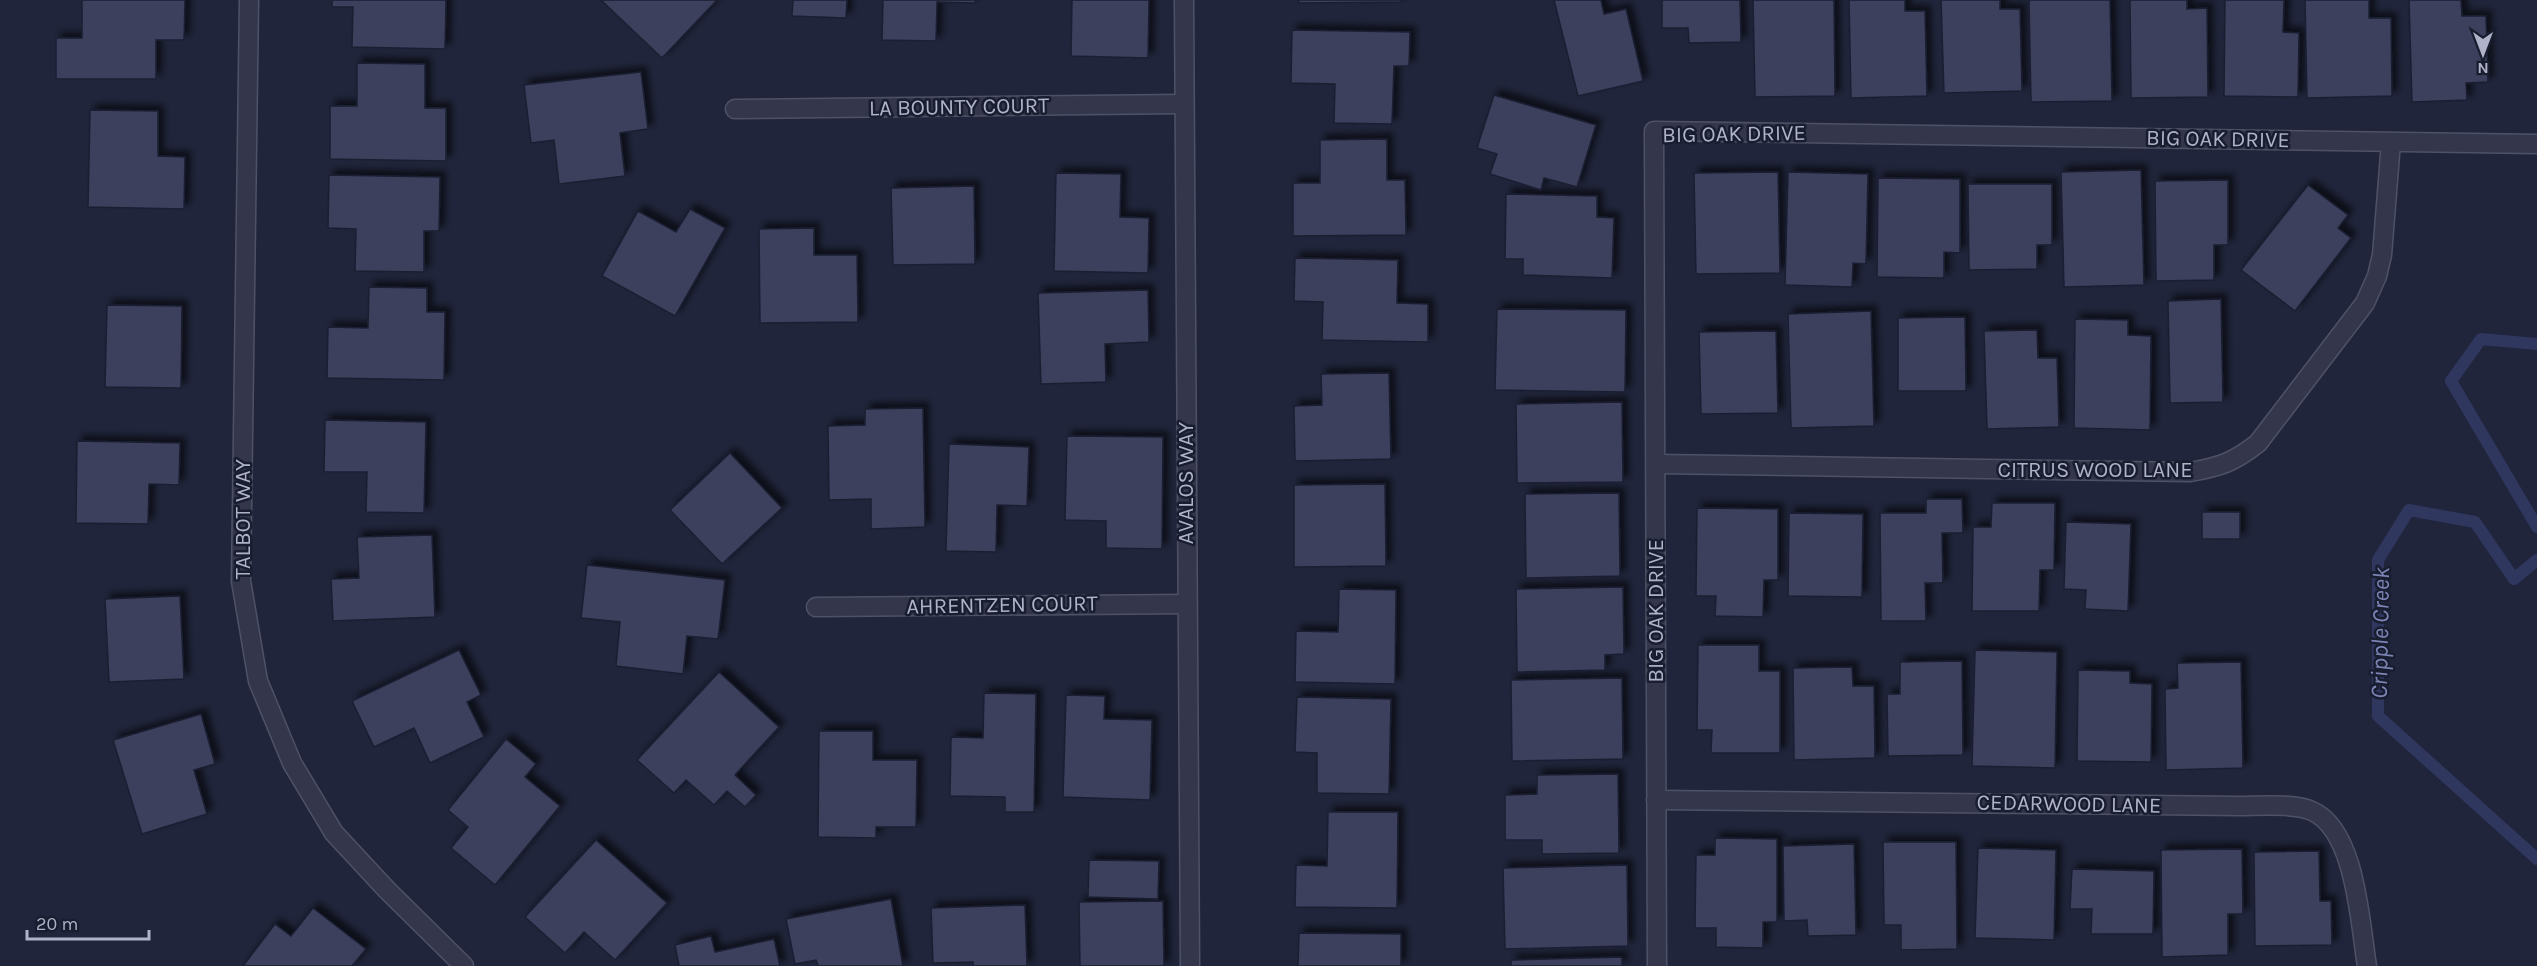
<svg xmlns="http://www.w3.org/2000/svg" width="2537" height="966" viewBox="0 0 2537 966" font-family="Karla,sans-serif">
<defs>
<filter id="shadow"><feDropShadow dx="5.5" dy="-5.5" stdDeviation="3" flood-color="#0009"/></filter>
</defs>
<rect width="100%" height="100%" fill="#20253b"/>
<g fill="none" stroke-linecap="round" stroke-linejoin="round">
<!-- stream -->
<g stroke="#2f375f" stroke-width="12">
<polyline points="2537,344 2481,339 2451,381 2537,527"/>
<polyline points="2537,560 2514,579 2475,522 2409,510 2378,560 2378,716 2537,859"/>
</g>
</g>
<!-- building -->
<g fill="#3c405c" stroke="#1b1f32" stroke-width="1.5" filter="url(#shadow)">
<polygon points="82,0 185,0 184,40 156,40 156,79 56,79 56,38 82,38"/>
<polygon points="332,0 446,0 445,49 352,47 353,7 332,7"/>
<polygon points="601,0 717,0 662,58"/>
<polygon points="793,0 847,0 846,18 792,16"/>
<polygon points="883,0 975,0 975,3 937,2 936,41 882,40"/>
<polygon points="1072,0 1149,0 1148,58 1071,56"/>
<polygon points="1298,0 1401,0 1402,2 1299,3"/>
<polygon points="1554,0 1601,0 1604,14 1626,9 1643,81 1578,96"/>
<polygon points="1662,0 1740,0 1741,42 1689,43 1688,28 1662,28"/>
<polygon points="1753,0 1834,0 1835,96 1755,97"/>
<polygon points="1849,0 1905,0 1905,11 1925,11 1927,96 1851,98"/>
<polygon points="1941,0 2000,0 2000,9 2020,9 2022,91 1944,93"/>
<polygon points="2029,0 2110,0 2112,101 2031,102"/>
<polygon points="2130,0 2187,0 2187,9 2207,8 2208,97 2131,98"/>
<polygon points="2225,0 2284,0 2283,32 2299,33 2298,97 2224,96"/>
<polygon points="2305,0 2369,0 2369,18 2391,18 2392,96 2307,98"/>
<polygon points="2409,0 2461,0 2462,16 2486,16 2488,82 2466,83 2467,100 2412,102"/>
<polygon points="1292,30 1410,32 1409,66 1394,66 1392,124 1334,123 1335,84 1291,83"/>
<polygon points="357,63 425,64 425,108 446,108 446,161 330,159 330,106 357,106"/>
<polygon points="641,72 648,129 620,133 625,176 559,184 554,140 531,143 524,85"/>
<polygon points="1494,95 1596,125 1577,187 1544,178 1541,190 1490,174 1497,154 1477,148"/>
<polygon points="90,110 158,111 158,156 185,157 184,209 88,207"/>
<polygon points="1387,139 1387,180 1405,180 1406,235 1293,236 1293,183 1320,183 1320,140"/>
<polygon points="2141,170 2144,285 2064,287 2061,172"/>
<polygon points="1778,172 1780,273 1696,274 1694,173"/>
<polygon points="1788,172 1868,174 1866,264 1853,263 1852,287 1785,285"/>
<polygon points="1056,173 1121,174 1120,217 1149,218 1148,273 1054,271"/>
<polygon points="329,175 440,177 439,231 424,231 424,272 355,271 356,229 328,228"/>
<polygon points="1878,178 1960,179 1960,253 1944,252 1944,278 1877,277"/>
<polygon points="2228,180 2228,245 2214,245 2214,280 2156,281 2155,181"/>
<polygon points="1968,184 2052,184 2052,245 2037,245 2037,269 1969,270"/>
<polygon points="2308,185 2348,215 2338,228 2351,238 2295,311 2241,270"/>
<polygon points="974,186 975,264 893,265 891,188"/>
<polygon points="1506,194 1597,196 1597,217 1614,218 1612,278 1523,275 1523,259 1505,259"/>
<polygon points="690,209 725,228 675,316 602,276 638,211 676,232"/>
<polygon points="814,228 814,255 857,255 858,322 760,323 759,229"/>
<polygon points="1295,258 1398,260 1397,303 1428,304 1428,342 1322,340 1323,302 1294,301"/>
<polygon points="369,287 427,288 427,312 445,312 444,380 327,378 328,327 368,328"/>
<polygon points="1148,290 1149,342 1105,344 1106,382 1041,384 1038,293"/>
<polygon points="2221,299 2223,402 2170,403 2168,301"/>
<polygon points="107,305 182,306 181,388 105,387"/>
<polygon points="1497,309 1626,310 1625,392 1495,390"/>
<polygon points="1871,311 1874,426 1791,428 1788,314"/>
<polygon points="1965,317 1966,391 1898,391 1898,318"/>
<polygon points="2075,319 2128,320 2128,335 2151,336 2150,430 2074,428"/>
<polygon points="2037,330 2038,358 2057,358 2059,427 1987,429 1984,331"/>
<polygon points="1776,331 1778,413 1701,414 1699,332"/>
<polygon points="1389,373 1391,459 1295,461 1294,406 1322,405 1321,374"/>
<polygon points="1622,402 1623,482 1517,483 1516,404"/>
<polygon points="923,408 925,527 871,529 871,499 829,500 828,426 865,425 865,409"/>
<polygon points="325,420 426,422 424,513 366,512 367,472 324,472"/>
<polygon points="1067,436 1163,437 1162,549 1106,548 1106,521 1065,520"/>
<polygon points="77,441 180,443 179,485 149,484 148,524 76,523"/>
<polygon points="949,444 1029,447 1027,506 997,505 996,552 946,551"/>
<polygon points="730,453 782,508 722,564 670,510"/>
<polygon points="1385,484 1386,566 1294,567 1294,485"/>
<polygon points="1619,493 1620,576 1526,578 1525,494"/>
<polygon points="1926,499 1962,499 1963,533 1942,533 1943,583 1925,583 1926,621 1881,621 1880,513 1926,513"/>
<polygon points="1992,503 2055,503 2054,570 2040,570 2039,611 1972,611 1973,527 1991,527"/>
<polygon points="1697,508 1778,509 1778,580 1764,580 1763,617 1715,616 1716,596 1696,596"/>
<rect x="2202" y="512" width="38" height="27"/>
<polygon points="1789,513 1863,514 1862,597 1788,596"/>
<polygon points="2066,522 2131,524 2128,611 2085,609 2086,590 2064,589"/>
<polygon points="432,535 435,617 333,621 331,579 359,578 357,537"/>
<polygon points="587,565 725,580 718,639 687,636 683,674 616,666 620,622 581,618"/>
<polygon points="1623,587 1624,654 1605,655 1605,670 1517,672 1516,589"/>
<polygon points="1339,589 1396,590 1395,684 1295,682 1296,631 1338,632"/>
<polygon points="180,596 184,679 109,682 105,599"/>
<polygon points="1698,645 1759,645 1759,671 1780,671 1780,753 1711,753 1712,730 1697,730"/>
<polygon points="459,650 481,695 467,702 484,737 430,763 414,728 374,747 352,701"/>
<polygon points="1975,650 2057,652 2055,768 1972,766"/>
<polygon points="1962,661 1963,755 1888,756 1887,694 1900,694 1900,662"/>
<polygon points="2241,662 2243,768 2166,770 2165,689 2178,688 2177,663"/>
<polygon points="1852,667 1853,686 1874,686 1875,758 1794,760 1793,668"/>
<polygon points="2078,670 2130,671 2130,683 2152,684 2151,762 2077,761"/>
<polygon points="719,672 779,727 735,775 756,795 745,807 727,791 714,805 686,780 674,793 637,760"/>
<polygon points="1622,678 1623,759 1512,761 1511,680"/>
<polygon points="984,693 1036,694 1034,812 1005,812 1005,797 950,796 951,737 983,738"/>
<polygon points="1066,695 1105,696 1104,719 1152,720 1150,800 1063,797"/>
<polygon points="1297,697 1391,699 1389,794 1317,793 1317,753 1295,752"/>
<polygon points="201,714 215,764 194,770 207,814 142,834 113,740"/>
<polygon points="819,731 873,731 873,760 917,760 916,827 876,827 876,838 818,837"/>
<polygon points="506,739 536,764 525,777 560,806 495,885 451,848 468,827 448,810"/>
<polygon points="1618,774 1619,853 1542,854 1542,840 1505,840 1505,795 1537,794 1537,775"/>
<polygon points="1328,812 1398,812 1397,908 1295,907 1296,865 1327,866"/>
<polygon points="1715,838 1777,839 1777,922 1763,922 1763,948 1716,947 1716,928 1695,928 1696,855 1715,855"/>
<polygon points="596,840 667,903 615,960 584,932 565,953 525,917"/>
<polygon points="1883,842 1956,842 1957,949 1901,950 1901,925 1884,925"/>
<polygon points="1854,844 1856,935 1808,936 1807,920 1784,921 1783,846"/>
<polygon points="1978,848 2056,850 2054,940 1975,938"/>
<polygon points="2242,849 2243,914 2228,914 2228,955 2162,957 2161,850"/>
<polygon points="2319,851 2320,901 2331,901 2332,945 2255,946 2254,852"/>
<polygon points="1089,860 1159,861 1158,899 1088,897"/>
<polygon points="1627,865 1628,946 1505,949 1503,868"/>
<polygon points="2072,869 2154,871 2153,934 2091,934 2092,909 2070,909"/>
<polygon points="891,899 903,966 818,966 816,960 795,964 786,919"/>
<polygon points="1163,901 1164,966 1080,966 1079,902"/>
<polygon points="1025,905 1027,966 973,966 973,962 933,963 931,908"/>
<polygon points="313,908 366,949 352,966 243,966 275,924 291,936"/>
<polygon points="1299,933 1401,934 1401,966 1298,966"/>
<polygon points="711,936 715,952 774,939 780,966 679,966 675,945"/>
<polygon points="1622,957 1622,966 1511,966 1511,960"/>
</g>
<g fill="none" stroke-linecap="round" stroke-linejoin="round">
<!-- minor casing -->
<g stroke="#4f5266" stroke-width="21">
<g id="minor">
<polyline points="249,0 241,581 258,681 292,763 334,833 387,890 464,966"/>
<polyline points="1184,0 1190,966"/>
<polyline points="735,109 1183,104"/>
<path d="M1656,464l534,8c30,-5 44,-10 68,-29l107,-140 12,-27 5,-21 9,-113"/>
<polyline points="816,607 1187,604"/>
<path d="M1656,800l583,6c21,0 55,-3 73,5 44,19 48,113 55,155"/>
<polyline points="1657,966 1654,131 2537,144"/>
</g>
</g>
<!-- minor -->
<use href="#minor" stroke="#34374b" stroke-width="18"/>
</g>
<g text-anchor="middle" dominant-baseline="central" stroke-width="5" stroke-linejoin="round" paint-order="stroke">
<!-- street labels -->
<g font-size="22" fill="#afb2c8" stroke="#191d30">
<text transform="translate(959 107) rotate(-1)">LA BOUNTY COURT</text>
<text transform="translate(1734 134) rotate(-1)">BIG OAK DRIVE</text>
<text transform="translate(2218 139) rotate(1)">BIG OAK DRIVE</text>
<text x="2095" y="470">CITRUS WOOD LANE</text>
<text transform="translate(1186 483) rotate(-90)">AVALOS WAY</text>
<text transform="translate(243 519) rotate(-90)">TALBOT WAY</text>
<text transform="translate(1002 605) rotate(-1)">AHRENTZEN COURT</text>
<text transform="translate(1656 611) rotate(-90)">BIG OAK DRIVE</text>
<text transform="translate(2069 804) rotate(1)">CEDARWOOD LANE</text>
</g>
<!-- water labels -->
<g font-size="24" font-style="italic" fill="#7c85b6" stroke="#191d30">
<text transform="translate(2380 633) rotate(-89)">Cripple Creek</text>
</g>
</g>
<!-- north arrow -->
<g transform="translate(2483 54) rotate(180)" stroke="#191d30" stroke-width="4.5" paint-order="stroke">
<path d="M0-4.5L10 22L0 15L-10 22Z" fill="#afb2c8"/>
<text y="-9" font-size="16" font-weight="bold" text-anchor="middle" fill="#afb2c8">N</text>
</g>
<!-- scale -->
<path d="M27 930v9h122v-9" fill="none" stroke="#afb2c8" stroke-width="3"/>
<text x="36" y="930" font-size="18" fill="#afb2c8" stroke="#191d30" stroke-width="4.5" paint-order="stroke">20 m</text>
</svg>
